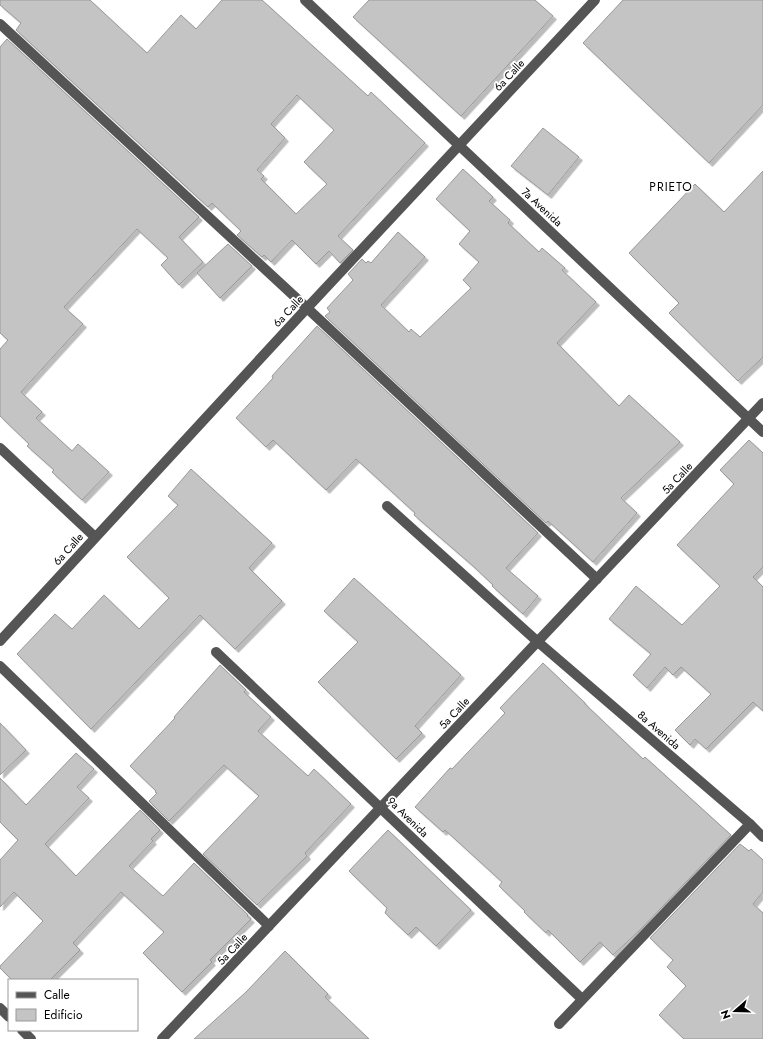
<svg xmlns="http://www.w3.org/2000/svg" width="763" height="1039" viewBox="0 0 763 1039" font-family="Jost,sans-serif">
<defs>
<filter id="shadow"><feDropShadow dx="3.5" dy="3.5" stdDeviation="0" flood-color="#0004"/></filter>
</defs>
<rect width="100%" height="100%" fill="#fff"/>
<!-- building -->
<g fill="#c4c4c4" stroke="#999" fill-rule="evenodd" filter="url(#shadow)">
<path d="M0,0h90l57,53 34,-38 15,14 26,-29h40l106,96 3,-4 54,51 -87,93 15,14 -13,13 -11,-12 -13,13 -24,-24 -21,22 -7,-7 -2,2 -25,-22 4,-4 -29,-28 -4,4 -192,-177 5,-7 -21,-18zM297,95l37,35 -30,32 23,22 -31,30 -35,-35 3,-3 -7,-6 28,-32 -14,-14z"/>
<polygon points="369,0 535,0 553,16 461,116 353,17"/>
<polygon points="623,0 763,0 763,105 709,163 583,43"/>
<polygon points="7,39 199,217 179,237 203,262 179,285 161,265 168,258 137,229 64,307 83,324 21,392 42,412 36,418 72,451 78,444 109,472 82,500 52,472 54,470 27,446 29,444 0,416 0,349 8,340 0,333 0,47"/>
<polygon points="543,128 579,157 548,195 511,166"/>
<polygon points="463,169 493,197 489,201 510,220 508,223 539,252 542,248 565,268 562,270 596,302 557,343 619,406 629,395 680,442 621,498 637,513 593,562 548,521 546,523 325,316 330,312 327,308 353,280 348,274 362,259 366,263 368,261 371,263 398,232 425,257 381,305 409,332 411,329 420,337 471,288 463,280 479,262 459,244 470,231 436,199"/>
<polygon points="763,171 763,357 738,381 669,313 679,303 629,253 695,184 724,212"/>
<polygon points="228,244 252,266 220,298 197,273"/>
<polygon points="317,326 538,533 506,568 538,596 523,614 492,586 493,585 473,566 414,515 415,513 356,459 326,490 273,440 266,447 236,418 273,378 272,376"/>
<polygon points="749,440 763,453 763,567 753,577 763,587 763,711 753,702 706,749 695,739 690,745 675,730 711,694 681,667 673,675 665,667 647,688 633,675 651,654 609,619 636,586 682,625 720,586 677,545 734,484 720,470"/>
<polygon points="191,469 272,543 249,568 282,601 235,649 200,615 91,729 17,654 55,614 72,629 104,595 139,629 169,598 127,557 178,505 168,496"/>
<polygon points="354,578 461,675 415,726 422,733 396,759 318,682 358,642 324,611"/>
<polygon points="543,663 585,703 585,704 643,759 645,757 731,835 641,929 613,955 600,942 580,962 548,930 546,933 524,912 525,911 499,886 502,882 445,830 443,832 415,807 450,768 452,769 505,713 500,708"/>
<polygon points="220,665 246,690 244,692 271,717 258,731 308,776 314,769 351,804 305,853 307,856 257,905 203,854 259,796 224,765 169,821 149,801 157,793 155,792 156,791 130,766 175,718 174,717"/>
<polygon points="0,723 26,750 0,775"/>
<polygon points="76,753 94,769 77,787 89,798 45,844 76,876 140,810 160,830 151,839 153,841 129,866 163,896 194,863 248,915 247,916 251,919 210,960 212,962 182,992 143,953 164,932 121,892 73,943 80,950 50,980 12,980 0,968 0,966 43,921 14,892 0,907 0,860 18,840 0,822 0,778 26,805"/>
<polygon points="388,830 471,910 436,946 416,927 408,935 385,913 387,908 349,871"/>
<polygon points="740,844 749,851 751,849 763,860 763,892 753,904 763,913 763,1039 684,1039 659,1015 686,986 667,967 673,960 650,938"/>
<polygon points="285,951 328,994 325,997 369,1039 194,1039 246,992"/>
</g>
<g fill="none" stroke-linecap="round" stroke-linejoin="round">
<!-- minor -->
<g stroke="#555" stroke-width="10">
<polyline points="305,0 763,432"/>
<polyline points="0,24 307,308 597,579"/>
<polyline points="0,448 95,537"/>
<polyline points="387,506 538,642 750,824 763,837"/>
<polyline points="0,641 307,308 595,0"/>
<polyline points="216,652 582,999"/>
<polyline points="0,666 269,926"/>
<polyline points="0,1008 9,1017"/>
<polyline points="559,1024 750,824"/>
<polyline points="22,1030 31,1039"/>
<polyline points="162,1039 763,403"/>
</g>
</g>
<g text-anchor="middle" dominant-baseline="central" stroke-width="3.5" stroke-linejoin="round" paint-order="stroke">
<!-- street labels -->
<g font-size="11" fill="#000" stroke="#fff">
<text transform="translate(509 75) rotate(-47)">6a Calle</text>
<text transform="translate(542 207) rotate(43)">7a Avenida</text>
<text transform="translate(288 311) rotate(-47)">6a Calle</text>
<text transform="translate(677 478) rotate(-47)">5a Calle</text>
<text transform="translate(68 549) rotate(-48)">6a Calle</text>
<text transform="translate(454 713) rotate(-47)">5a Calle</text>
<text transform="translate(659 730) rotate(41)">8a Avenida</text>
<text transform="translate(408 817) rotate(44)">9a Avenida</text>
<text transform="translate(232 949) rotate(-47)">5a Calle</text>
</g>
<!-- neighbourhood labels -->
<g font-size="12" letter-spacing="1" fill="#000" stroke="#fff">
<text x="671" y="187">PRIETO</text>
</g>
</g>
<!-- legend -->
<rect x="8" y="979" width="130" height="52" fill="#ffffff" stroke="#999999"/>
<rect x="16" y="992" width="20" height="6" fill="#555555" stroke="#999999"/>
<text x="44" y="999" font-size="12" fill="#000000">Calle</text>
<rect x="16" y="1009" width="20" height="12" fill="#c4c4c4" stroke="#999999"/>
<text x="44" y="1019" font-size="12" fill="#000000">Edificio</text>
<!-- north arrow -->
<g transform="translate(735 1011) rotate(250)" stroke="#ffffff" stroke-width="3" paint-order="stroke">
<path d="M0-3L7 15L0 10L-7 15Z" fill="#000000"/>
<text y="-6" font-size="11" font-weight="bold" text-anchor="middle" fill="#000000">N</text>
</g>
</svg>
